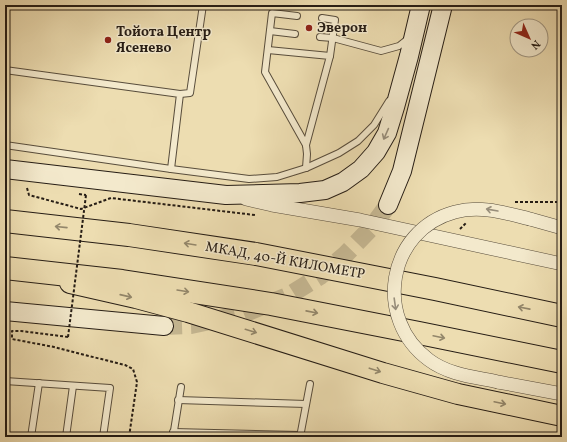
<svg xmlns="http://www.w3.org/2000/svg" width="567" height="442" viewBox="0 0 567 442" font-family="Vollkorn,serif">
<rect width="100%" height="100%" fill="#edddb1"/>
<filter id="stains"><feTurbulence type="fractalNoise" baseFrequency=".005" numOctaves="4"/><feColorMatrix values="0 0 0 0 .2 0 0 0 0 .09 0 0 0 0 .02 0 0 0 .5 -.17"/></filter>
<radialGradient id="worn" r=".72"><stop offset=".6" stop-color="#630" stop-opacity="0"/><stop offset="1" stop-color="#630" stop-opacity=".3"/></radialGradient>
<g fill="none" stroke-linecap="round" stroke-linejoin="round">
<!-- secondary-tunnel -->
<polyline stroke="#c5b792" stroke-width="18" stroke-dasharray="18 9" stroke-linecap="butt" points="164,326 191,325 243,314 288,296 320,276 345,255 371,228 388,205"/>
<!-- lane casing -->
<g stroke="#584d3c" stroke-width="8">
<g id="lane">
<polyline points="5,7 6,5"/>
<polyline points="297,16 272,13 265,72 306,145 307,154 306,168"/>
<polyline points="322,18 335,20 330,56"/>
<polyline points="270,31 295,34"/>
<polyline points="320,37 333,38 381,51 399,46 409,38"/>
<polyline points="268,50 330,56 306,145"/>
<polyline points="5,70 180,94 171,169"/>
<polyline points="180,94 190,93 203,5"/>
<polyline points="5,145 171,169 249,179 277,177 306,168 339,153 358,141 374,125 389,101"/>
<polyline points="5,381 110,388 103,437"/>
<polyline points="178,400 306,404"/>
<polyline points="173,432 300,435"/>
<polyline points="31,437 39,383"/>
<polyline points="66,437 73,386"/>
<polyline points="173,437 181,387"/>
<polyline points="300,437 310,384"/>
</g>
</g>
<!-- street casing -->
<g stroke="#584d3c" stroke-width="14">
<g id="street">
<polyline points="246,199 272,205 360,220 562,264"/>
<polyline points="530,219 562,228"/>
<polyline points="498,382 562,394"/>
</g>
</g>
<!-- secondary casing -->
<g stroke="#261d15" stroke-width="20">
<g id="secondary">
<polyline points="5,169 226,195 300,193 325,190 343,182 361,169 376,152 387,133 395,107 409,56 421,5"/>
<polyline points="388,205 402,171 443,5"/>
<polyline points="5,311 164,326"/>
</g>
</g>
<!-- primary casing -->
<g stroke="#261d15" stroke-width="22">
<polyline id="primary" points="70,283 136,298 188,312 383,373 458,394 562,416"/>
</g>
<!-- highway casing -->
<g stroke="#261d15" stroke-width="24">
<g id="highway">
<polyline points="5,221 129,235 256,254 435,289 562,316"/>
<polyline points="5,268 122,281 271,304 419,333 562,362"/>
</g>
</g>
<!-- path -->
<g stroke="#261d15" stroke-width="2" stroke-dasharray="3 2" stroke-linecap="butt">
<polyline points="27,188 29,195 81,209 111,198 255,215"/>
<polyline points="79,194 86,195"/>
<polyline points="515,202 562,202"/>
<polyline points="460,229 467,222"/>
<polyline points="68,337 21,331 12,331 12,339 54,347 81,354 125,365 133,369 137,382 129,437"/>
</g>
<!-- lane -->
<use href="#lane" stroke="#f3e9cc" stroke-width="6"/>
<!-- street -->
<use href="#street" stroke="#f3e9cc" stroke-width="13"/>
<!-- secondary -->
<use href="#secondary" stroke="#f3e9cc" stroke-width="18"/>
<!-- primary -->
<use href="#primary" stroke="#edddb1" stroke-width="20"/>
<!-- highway -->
<use href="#highway" stroke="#edddb1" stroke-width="22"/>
<!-- street-bridge casing -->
<g stroke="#584d3c" stroke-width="14" stroke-linecap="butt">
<path id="street-bridge" d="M498,382c-23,-5 -49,-7 -69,-22 -56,-41 -42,-130 26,-148 26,-7 50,1 75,7"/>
</g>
<!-- path-bridge -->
<polyline stroke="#261d15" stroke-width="2" stroke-dasharray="3 2" stroke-linecap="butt" points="68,337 86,195"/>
<!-- street-bridge -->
<use href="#street-bridge" stroke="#f3e9cc" stroke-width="13"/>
</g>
<!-- one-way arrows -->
<defs><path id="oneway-shaft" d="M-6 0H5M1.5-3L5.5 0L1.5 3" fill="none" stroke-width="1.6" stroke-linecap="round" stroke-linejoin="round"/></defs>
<g stroke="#978d7a">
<use href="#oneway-shaft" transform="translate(386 134) rotate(114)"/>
<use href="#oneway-shaft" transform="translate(492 210) rotate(-170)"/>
<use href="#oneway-shaft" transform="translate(395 304) rotate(82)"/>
</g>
<g stroke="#93876b">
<use href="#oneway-shaft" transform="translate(61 227) rotate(-174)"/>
<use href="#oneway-shaft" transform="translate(190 244) rotate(-171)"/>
<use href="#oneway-shaft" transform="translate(183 291) rotate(9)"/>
<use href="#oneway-shaft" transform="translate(126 296) rotate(13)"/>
<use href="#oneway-shaft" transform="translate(524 308) rotate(-169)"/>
<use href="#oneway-shaft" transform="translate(312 312) rotate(11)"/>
<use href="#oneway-shaft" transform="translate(251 331) rotate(17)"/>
<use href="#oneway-shaft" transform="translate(439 337) rotate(12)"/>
<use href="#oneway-shaft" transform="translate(375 370) rotate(18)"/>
<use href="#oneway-shaft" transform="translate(500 403) rotate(12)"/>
</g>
<!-- markers -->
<g fill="#8f2418" stroke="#f3e9cc" stroke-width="1.5">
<circle cx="309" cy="28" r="4"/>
<circle cx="108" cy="40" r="4"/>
</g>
<g text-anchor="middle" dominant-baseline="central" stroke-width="3" stroke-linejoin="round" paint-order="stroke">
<!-- poi labels -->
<g font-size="14" font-weight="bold" fill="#261d15" stroke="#f3e9cc" text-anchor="start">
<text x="317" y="28">Эверон</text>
<text x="116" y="32">Тойота Центр<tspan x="116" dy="16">Ясенево</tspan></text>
</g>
<!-- street labels -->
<g font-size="14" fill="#261d15" stroke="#f3e9cc">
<text transform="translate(285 261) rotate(10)">МКАД, 40-Й КИЛОМЕТР</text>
</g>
</g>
<!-- margin -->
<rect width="567" height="442" fill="none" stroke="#edddb1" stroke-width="20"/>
<rect x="6" y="6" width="555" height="430" fill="none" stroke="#261d15" stroke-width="2"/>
<rect x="10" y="10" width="547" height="422" fill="none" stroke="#261d15"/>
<!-- north arrow -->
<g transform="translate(529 38) rotate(135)"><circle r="19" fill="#f3e9cc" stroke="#a19783"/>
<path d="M0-3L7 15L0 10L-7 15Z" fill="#8f2418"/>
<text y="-6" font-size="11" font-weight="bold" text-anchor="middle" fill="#261d15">N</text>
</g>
<rect width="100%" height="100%" filter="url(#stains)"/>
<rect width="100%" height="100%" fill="url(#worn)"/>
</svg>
